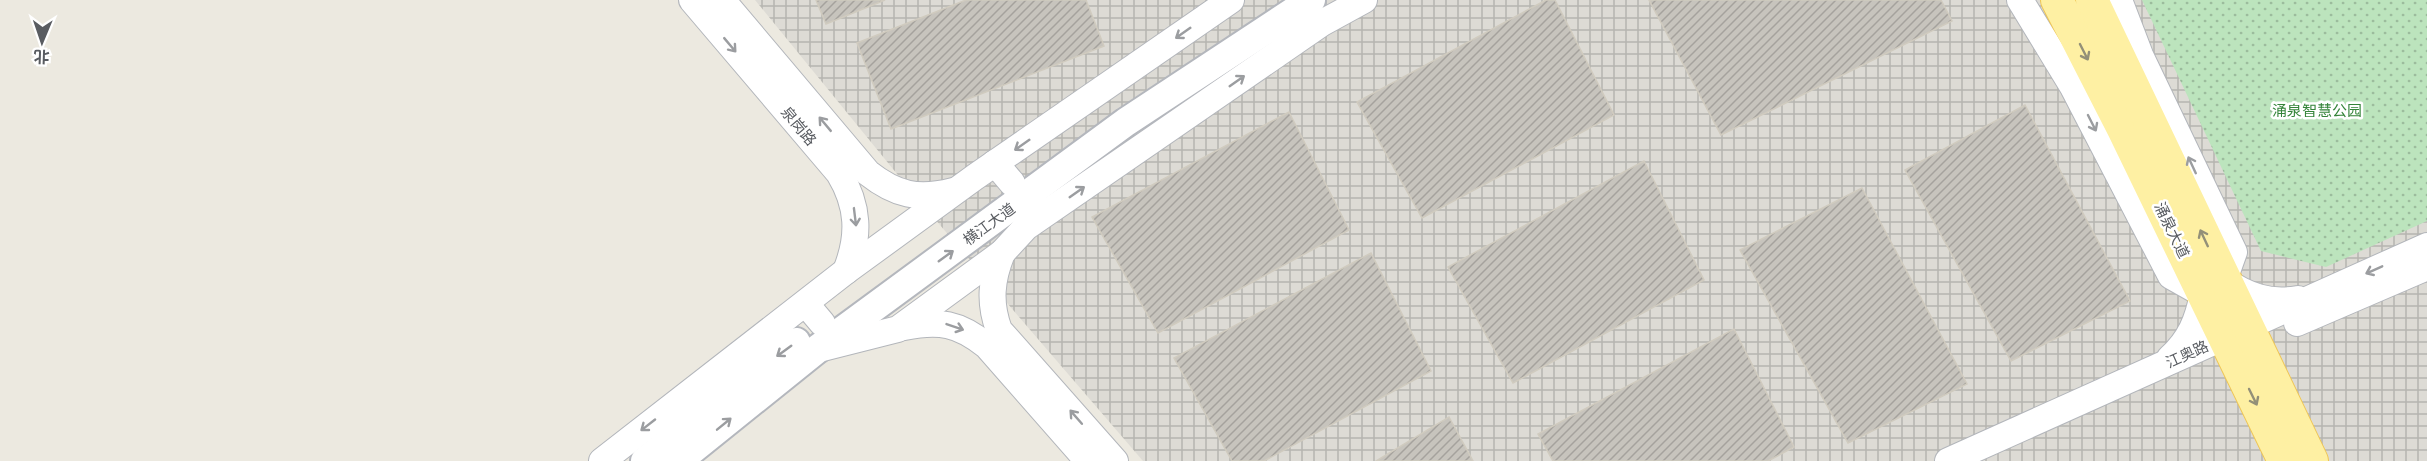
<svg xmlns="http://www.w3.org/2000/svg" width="2427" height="461" viewBox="0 0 2427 461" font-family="Arial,'Noto Sans SC',sans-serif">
<defs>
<pattern id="industrial-grid" width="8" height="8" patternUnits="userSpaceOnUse" patternTransform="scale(1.5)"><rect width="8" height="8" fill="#dddbd5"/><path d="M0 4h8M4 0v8" fill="none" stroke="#b6b5b0"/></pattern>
<pattern id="grass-dots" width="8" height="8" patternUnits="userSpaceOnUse" patternTransform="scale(1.5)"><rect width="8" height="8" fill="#bce4bd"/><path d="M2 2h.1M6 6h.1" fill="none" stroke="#9cbc9d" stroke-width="1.8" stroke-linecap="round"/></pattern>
<pattern id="building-hatch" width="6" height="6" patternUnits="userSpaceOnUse" patternTransform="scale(1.5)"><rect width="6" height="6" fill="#c7c4bd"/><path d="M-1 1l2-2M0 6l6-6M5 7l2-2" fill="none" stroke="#a5a29d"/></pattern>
</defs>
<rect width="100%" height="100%" fill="#ece9e0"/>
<!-- industrial -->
<polygon fill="url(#industrial-grid)" points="755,0 2427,0 2427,461 1143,461 915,196"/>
<!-- grass -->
<polygon fill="url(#grass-dots)" points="2142,0 2427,0 2427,221 2326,267 2261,251"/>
<!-- building -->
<g fill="url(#building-hatch)" stroke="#d0cbbf" stroke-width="1.5">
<polygon points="816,0 885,0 826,24"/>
<polygon points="966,0 1086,0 1104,46 891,129 857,43"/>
<polygon points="1546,0 1555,0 1614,115 1422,218 1357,102"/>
<polygon points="1649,0 1941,0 1952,21 1721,135"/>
<polygon points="2025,105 2130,301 2011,361 1905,170"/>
<polygon points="1289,112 1349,230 1158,333 1092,217"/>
<polygon points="1644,161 1704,280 1513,383 1448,267"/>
<polygon points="1862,188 1967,384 1848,443 1740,250"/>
<polygon points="1371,253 1431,371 1264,461 1232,461 1174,358"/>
<polygon points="1734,329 1794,447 1768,461 1553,461 1538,434"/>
<polygon points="1449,417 1473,461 1376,461"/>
</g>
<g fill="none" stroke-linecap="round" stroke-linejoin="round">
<!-- tertiary casing -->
<g stroke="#b3b6bb" stroke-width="28">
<g id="tertiary">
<path d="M692,0l147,173c20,33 21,63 7,98"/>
<path d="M722,0l146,173c28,22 50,27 85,18"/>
<path d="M2020,0l53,87 98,189 32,18c-5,26 -13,46 -33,64"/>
<path d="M2119,0l21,55 94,197 -10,28c23,16 45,24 74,19"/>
<polyline points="995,163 1012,183"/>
<path d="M1002,253c-11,27 -13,50 -3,77l116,131"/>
<polyline points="806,304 822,323"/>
<polyline points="2297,323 2427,267"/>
<path d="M904,327c35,-7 55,-4 83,19l101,115"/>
<polyline points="819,349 898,329 1002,253 1026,227 1322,23 1364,0"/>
<polyline points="602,461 846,271 975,177 1231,0"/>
<polyline points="1948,461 2427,246"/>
</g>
</g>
<!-- secondary casing -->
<g stroke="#b4b7bd" stroke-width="32">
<g id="secondary">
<polyline points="645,461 796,342"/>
<polyline points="678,461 816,350 1126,122 1311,0"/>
</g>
</g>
<!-- primary casing -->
<g stroke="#efc656" stroke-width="34">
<g id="primary">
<polyline points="2057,0 2123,129 2284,461"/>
<polyline points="2092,0 2312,461"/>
</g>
</g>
<!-- tertiary -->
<use href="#tertiary" stroke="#fff" stroke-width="26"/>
<!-- secondary -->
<use href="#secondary" stroke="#fff" stroke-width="28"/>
<!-- primary -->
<use href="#primary" stroke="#fef0a3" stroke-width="32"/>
</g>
<!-- one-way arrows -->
<defs><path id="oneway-shaft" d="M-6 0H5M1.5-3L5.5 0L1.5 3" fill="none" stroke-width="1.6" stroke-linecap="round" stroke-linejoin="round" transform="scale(1.5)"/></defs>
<g stroke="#9b9da0">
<use href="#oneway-shaft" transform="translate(1183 33) rotate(145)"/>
<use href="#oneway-shaft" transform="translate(730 45) rotate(50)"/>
<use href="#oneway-shaft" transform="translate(1237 81) rotate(-35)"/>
<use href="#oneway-shaft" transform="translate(2092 123) rotate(63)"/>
<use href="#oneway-shaft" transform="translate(825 124) rotate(-130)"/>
<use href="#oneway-shaft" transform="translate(1022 145) rotate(145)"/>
<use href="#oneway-shaft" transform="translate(2192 165) rotate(-115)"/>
<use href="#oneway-shaft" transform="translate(1077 192) rotate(-35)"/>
<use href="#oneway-shaft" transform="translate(855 217) rotate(83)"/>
<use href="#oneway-shaft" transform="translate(946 256) rotate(-36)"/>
<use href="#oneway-shaft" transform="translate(2374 270) rotate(156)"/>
<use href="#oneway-shaft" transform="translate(955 327) rotate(19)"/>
<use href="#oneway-shaft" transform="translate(784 351) rotate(144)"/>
<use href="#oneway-shaft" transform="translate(1076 417) rotate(-131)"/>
<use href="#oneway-shaft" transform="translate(724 424) rotate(-39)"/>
<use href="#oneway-shaft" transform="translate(648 425) rotate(142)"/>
</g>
<g stroke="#939078">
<use href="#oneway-shaft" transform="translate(2084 52) rotate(63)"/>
<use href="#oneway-shaft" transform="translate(2204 238) rotate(-115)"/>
<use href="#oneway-shaft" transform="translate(2253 397) rotate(64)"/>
</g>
<g text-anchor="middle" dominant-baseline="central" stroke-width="5" stroke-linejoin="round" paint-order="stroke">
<!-- park labels -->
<g font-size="15" fill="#35843a" stroke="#fff">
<text x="2317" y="110">涌泉智慧公园</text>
</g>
<!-- street labels -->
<g font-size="15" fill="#595c61" stroke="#fff">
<text transform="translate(799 126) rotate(50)">泉岗路</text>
<text transform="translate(989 224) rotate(-36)">横江大道</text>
<text transform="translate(2172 230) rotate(64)">涌泉大道</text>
<text transform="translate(2187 354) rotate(-24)">江奥路</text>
</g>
</g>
<!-- north arrow -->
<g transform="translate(42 42) rotate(182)" stroke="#ffffff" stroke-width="4.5" paint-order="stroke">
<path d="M0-4.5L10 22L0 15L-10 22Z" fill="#595c61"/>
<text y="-9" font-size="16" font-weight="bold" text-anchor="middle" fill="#595c61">北</text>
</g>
</svg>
